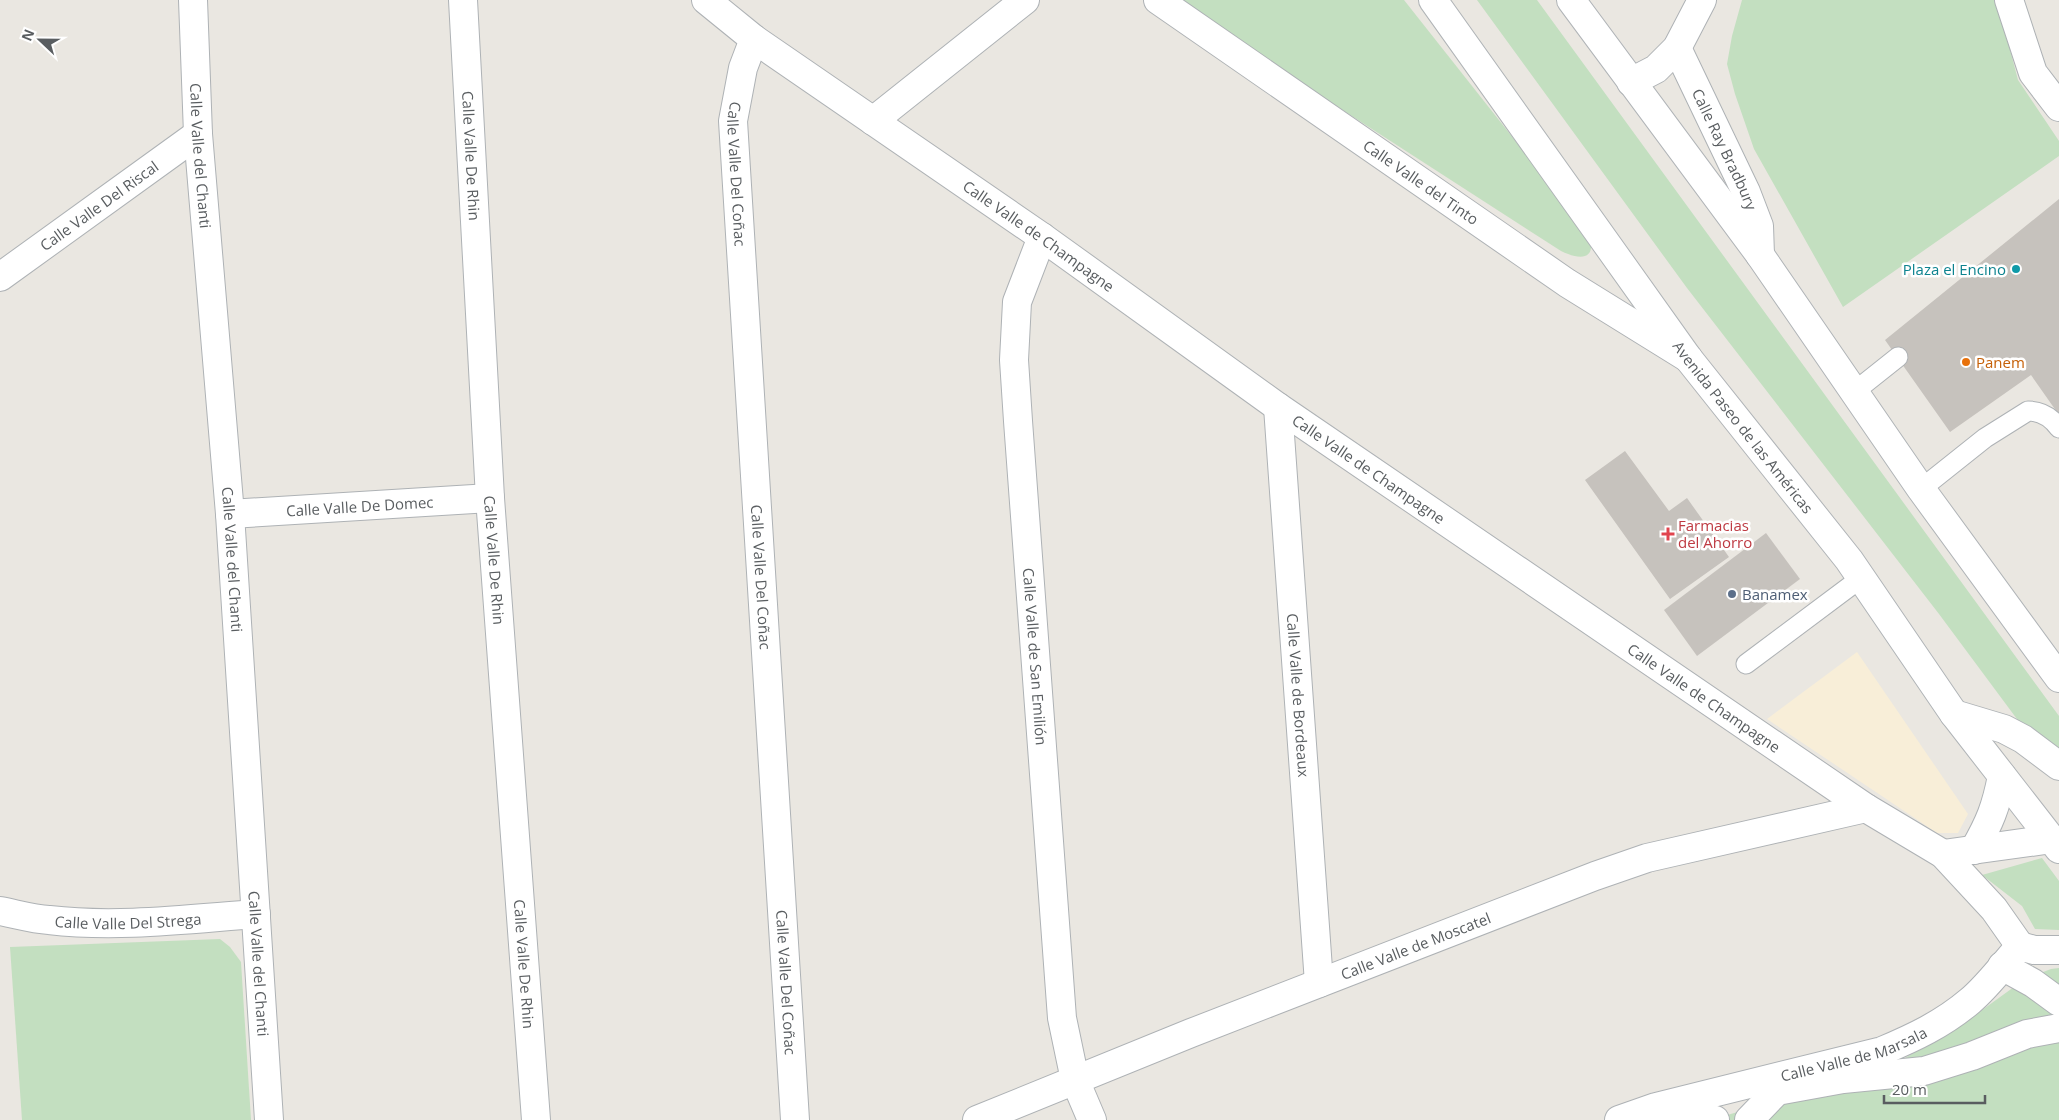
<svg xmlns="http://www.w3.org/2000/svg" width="2059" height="1120" viewBox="0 0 2059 1120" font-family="'Open Sans',sans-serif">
<rect width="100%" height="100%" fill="#eae7e1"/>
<!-- commercial -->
<polygon fill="#f8eed8" points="1857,652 1968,814 1958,833 1937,833 1767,719"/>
<!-- green -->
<g fill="#c3dfc0">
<path d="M1172,0h232l181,229c15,27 0,34 -24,22z"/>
<polygon points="1477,0 1537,0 2059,716 2059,751 2034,742 1939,614 1687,288"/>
<polygon points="1742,0 1997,0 2018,80 2059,141 2059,156 1843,307 1754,149 1735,94 1727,64 1732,36"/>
<polygon points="2042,858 2059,881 2059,930 2035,929 2022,906 1982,875"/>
<polygon points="220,939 230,947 241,962 251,1120 22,1120 10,947"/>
<polygon points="2059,968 2059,1120 1710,1120 1886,1069 1960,1026 2025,979 2051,969"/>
</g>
<!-- building -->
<g fill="#c6c2bd">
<polygon points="2059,199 2059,415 2031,375 1950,432 1885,340"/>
<polygon points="1625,451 1669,511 1687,498 1729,557 1670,599 1585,480"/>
<polygon points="1766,533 1800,579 1697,656 1664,610"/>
</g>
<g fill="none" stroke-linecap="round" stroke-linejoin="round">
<!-- service casing -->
<g stroke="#aeb2b5" stroke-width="21">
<g id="service">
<polyline points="1854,392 1898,357"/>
<path d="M1921,489l64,-51 43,-27c13,0 23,6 31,17"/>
<polyline points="1746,664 1861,578"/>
</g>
</g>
<!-- pedestrian casing -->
<g stroke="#aeb2b5" stroke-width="30">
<g id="pedestrian">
<polyline points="2002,966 2033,983 2059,1002"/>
<polyline points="1671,1120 1694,1114 1715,1120"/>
<polyline points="1749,1120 1777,1091 1843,1079 1924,1071 1972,1056 2027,1034 2059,1028"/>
</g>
</g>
<!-- minor casing -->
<g stroke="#aeb2b5" stroke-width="30">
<g id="minor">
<path id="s1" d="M193,0l5,134 32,380 39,606"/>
<path id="s2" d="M463,0l27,498 46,622"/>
<path id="s3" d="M706,0l48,39 288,198 236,170 588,401 77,46 51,55 26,37"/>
<path id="s4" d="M1158,0l409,283 121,75"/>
<polyline points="2009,0 2033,73 2059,107"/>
<path id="s5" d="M754,39l-11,29 -10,53 62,999"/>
<path id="s6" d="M1677,48l69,144 13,34 1,29"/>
<polyline points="1631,82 1656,69 1677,48 1702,0"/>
<polyline points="873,121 1025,0"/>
<path id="s7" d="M1042,237l-25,65 -3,58 4,61 44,597 13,62 17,40"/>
<path id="s8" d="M0,277l198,-143"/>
<path id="s9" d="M1278,407l41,576"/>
<path id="s10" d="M230,514l260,-16"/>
<path d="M1974,850c16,-28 22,-43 28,-74"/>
<polyline points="1943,854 2052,839"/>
<path id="s11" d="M0,911c16,3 33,8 49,9 68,8 139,-1 207,-6"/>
<polyline points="2020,946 2034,950 2059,950"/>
<path id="s12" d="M977,1120l214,-87 404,-157 52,-18 219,-50"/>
<path id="s13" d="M1619,1120l37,-13 226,-56c31,-13 61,-27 88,-50 18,-15 34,-37 50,-55"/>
</g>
</g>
<!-- secondary casing -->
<g stroke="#b0b4b7" stroke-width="30">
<g id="secondary">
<path id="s14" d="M1433,0l255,358 161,202 105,154 105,135"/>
<polyline points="1571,0 1760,255 1921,489 2059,678"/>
<polyline points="1954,714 2004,729 2023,739 2059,766"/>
</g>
</g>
<!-- service -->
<use href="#service" stroke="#fff" stroke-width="19"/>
<!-- pedestrian -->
<use href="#pedestrian" stroke="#fff" stroke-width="28"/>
<!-- minor -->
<use href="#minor" stroke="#fff" stroke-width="28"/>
<!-- secondary -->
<use href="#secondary" stroke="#fff" stroke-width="28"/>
</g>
<!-- markers -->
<circle fill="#0f9aa8" stroke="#fff" stroke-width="2" cx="2016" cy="269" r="5"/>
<circle fill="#e8710a" stroke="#fff" stroke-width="2" cx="1966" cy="362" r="5"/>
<path fill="#e0444e" stroke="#fff" stroke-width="2" d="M1665.5 526.5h5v5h5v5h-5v5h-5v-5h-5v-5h5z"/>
<circle fill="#5c6f8a" stroke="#fff" stroke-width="2" cx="1732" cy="594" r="5"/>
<g text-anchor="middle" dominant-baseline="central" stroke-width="5" stroke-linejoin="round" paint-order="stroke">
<!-- street labels -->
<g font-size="15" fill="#595d60" stroke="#fff">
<text stroke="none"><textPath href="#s6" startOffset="112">Calle Ray Bradbury</textPath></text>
<text stroke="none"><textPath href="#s1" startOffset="156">Calle Valle del Chanti</textPath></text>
<text stroke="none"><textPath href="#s2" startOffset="156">Calle Valle De Rhin</textPath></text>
<text stroke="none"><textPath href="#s5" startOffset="138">Calle Valle Del Coñac</textPath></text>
<text stroke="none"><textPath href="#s4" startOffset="320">Calle Valle del Tinto</textPath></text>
<text stroke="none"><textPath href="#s8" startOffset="122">Calle Valle Del Riscal</textPath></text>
<text stroke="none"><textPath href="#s3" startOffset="408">Calle Valle de Champagne</textPath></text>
<text stroke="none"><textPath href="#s14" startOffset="528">Avenida Paseo de las Américas</textPath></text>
<text stroke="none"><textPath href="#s3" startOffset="812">Calle Valle de Champagne</textPath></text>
<text stroke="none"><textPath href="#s10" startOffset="130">Calle Valle De Domec</textPath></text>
<text stroke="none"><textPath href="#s1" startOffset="561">Calle Valle del Chanti</textPath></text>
<text stroke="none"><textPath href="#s2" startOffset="561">Calle Valle De Rhin</textPath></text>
<text stroke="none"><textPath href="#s5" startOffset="542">Calle Valle Del Coñac</textPath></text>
<text stroke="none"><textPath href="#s7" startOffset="425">Calle Valle de San Emilión</textPath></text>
<text stroke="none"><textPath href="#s9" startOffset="289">Calle Valle de Bordeaux</textPath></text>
<text stroke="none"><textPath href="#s3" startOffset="1218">Calle Valle de Champagne</textPath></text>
<text stroke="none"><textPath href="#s11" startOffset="129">Calle Valle Del Strega</textPath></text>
<text stroke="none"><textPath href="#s12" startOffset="472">Calle Valle de Moscatel</textPath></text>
<text stroke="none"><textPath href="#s1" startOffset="966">Calle Valle del Chanti</textPath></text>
<text stroke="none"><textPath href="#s2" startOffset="966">Calle Valle De Rhin</textPath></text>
<text stroke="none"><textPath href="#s5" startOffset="948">Calle Valle Del Coñac</textPath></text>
<text stroke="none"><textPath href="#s13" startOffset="244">Calle Valle de Marsala</textPath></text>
</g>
<!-- culture labels -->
<g font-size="15" fill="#0d838f" stroke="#fff" text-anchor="end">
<text x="2006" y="269">Plaza el Encino</text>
</g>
<!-- food labels -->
<g font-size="15" fill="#c56008" stroke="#fff" text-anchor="start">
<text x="1976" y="362">Panem</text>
</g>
<!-- health labels -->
<g font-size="15" fill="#be3a42" stroke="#fff" text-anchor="start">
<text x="1678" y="525">Farmacias<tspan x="1678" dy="17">del Ahorro</tspan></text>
</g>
<!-- service labels -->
<g font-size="15" fill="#4e5e75" stroke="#fff" text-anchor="start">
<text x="1742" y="594">Banamex</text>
</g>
</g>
<!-- north arrow -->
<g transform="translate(40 40) rotate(292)" stroke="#ffffff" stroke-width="4" paint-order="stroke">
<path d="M0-4L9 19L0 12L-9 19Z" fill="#595d60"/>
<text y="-8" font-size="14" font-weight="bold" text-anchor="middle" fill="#595d60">N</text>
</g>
<!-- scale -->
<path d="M1884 1095v8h101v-8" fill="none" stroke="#595d60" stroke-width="2.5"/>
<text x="1892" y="1095" font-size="15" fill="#595d60" stroke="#ffffff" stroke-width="4" paint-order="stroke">20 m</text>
</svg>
